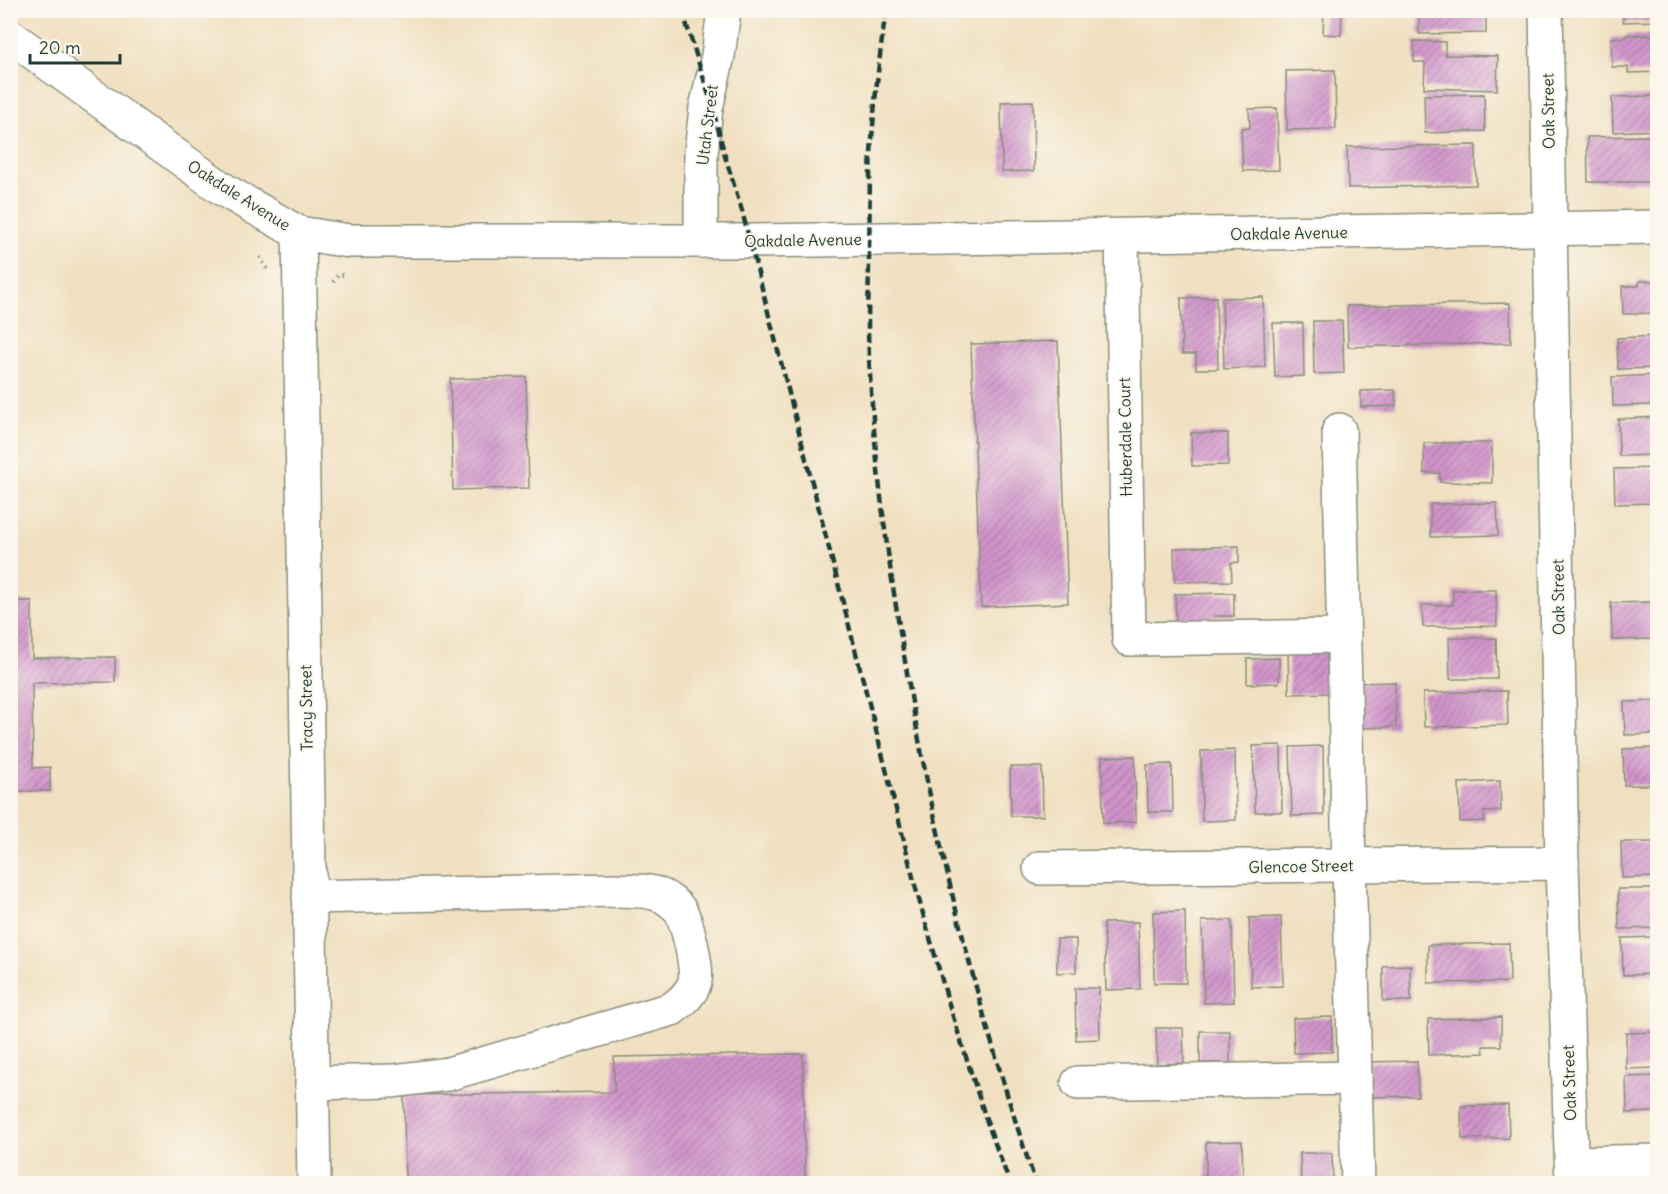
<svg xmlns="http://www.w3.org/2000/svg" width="1668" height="1194" viewBox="0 0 1668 1194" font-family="Delius,sans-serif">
<defs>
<pattern id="building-hatch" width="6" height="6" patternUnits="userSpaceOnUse" patternTransform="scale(1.5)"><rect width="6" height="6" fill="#d194cb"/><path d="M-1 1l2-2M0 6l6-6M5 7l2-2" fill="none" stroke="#a97aa6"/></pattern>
</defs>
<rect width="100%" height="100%" fill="#fbf7ec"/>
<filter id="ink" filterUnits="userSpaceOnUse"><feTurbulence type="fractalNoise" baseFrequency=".0167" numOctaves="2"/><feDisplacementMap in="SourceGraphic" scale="12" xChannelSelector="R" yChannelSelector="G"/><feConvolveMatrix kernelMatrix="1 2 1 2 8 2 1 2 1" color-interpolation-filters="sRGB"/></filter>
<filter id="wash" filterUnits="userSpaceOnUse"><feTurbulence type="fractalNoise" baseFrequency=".008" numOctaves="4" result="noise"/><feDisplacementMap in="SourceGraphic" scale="24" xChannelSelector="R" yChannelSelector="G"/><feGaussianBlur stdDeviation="1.35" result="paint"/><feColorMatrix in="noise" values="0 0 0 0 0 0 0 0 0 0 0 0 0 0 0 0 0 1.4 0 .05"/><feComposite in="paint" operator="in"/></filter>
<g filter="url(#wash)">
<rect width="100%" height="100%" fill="#f0e0c1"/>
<g id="blocks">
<!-- building -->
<g fill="url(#building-hatch)">
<polygon points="1324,10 1342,10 1341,35 1323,34"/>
<polygon points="1419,10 1486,10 1486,33 1419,34"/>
<polygon points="1623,10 1658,10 1658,21 1623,22"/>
<polygon points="1626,35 1658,35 1658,72 1628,73 1628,67 1612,67 1611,38 1626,37"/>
<polygon points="1414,41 1445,42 1445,55 1498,56 1497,90 1424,88 1425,62 1414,62"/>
<polygon points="1335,70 1336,129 1287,130 1286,71"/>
<polygon points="1484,94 1485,131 1425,133 1424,95"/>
<polygon points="1658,96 1658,130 1613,132 1612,97"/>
<polygon points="1033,101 1034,171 1002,172 1001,102"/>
<polygon points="1277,108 1279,170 1243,171 1241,128 1250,128 1249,109"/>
<polygon points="1658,136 1658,182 1588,182 1587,137"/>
<polygon points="1476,145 1476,185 1348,188 1347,147"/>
<polygon points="1639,281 1658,281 1658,313 1623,314 1622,286 1639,286"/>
<polygon points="1216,297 1218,369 1196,369 1196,354 1182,354 1181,298"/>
<polygon points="1263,297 1265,367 1224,369 1222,298"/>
<polygon points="1510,303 1511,343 1348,347 1347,306"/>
<polygon points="1313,321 1342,321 1344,373 1314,374"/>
<polygon points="1273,323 1303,323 1304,376 1275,377"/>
<polygon points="1658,336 1658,368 1618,369 1617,338"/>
<polygon points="1058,341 1068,603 981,607 971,344"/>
<polygon points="1658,375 1658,405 1613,406 1612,377"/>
<polygon points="526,377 529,488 453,490 450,379"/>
<polygon points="1395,390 1396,406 1361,407 1361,391"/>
<polygon points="1658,417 1658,455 1619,456 1618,419"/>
<polygon points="1191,433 1228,433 1228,465 1192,466"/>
<polygon points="1424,443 1492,443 1492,483 1440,482 1440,473 1424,473"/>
<polygon points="1658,468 1658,503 1615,504 1614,469"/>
<polygon points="1497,503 1498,535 1431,537 1430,504"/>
<polygon points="1239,546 1239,562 1231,563 1232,581 1175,582 1174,548"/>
<polygon points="1453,590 1496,590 1497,626 1423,627 1422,605 1453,605"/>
<polygon points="1234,593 1234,616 1214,616 1214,624 1176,624 1175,594"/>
<polygon points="10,601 32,601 32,658 115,657 115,682 32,683 33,768 50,767 50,791 10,791"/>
<polygon points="1658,602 1658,639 1612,640 1611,603"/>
<polygon points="1449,638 1496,638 1497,679 1450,679"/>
<polygon points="1327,648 1329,693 1289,694 1288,649"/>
<polygon points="1279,658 1279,683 1247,684 1247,659"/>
<polygon points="1395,682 1396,727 1360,728 1359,683"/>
<polygon points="1507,691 1508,725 1424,727 1423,693"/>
<polygon points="1658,701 1658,734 1625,735 1624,702"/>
<polygon points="1281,745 1282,812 1255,812 1253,746"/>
<polygon points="1323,746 1324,815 1292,816 1290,747"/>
<polygon points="1658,748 1658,785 1624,785 1623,749"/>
<polygon points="1235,750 1236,820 1202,821 1201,751"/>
<polygon points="1135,756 1136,822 1103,823 1102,757"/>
<polygon points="1172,764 1173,812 1148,812 1147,765"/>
<polygon points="1010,767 1042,767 1043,816 1011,816"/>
<polygon points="1500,781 1501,811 1484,812 1485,821 1460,822 1459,783"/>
<polygon points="1621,842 1658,842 1658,877 1622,878"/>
<polygon points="1618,889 1658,889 1658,928 1619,929"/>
<polygon points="1185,911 1186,983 1154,983 1153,912"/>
<polygon points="1281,917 1283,986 1251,987 1249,918"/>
<polygon points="1232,920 1234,1002 1204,1003 1202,921"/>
<polygon points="1138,922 1140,989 1106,990 1104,923"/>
<polygon points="1658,937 1658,974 1623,975 1622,938"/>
<polygon points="1057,939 1076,939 1076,972 1057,973"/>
<polygon points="1509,943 1510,982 1428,983 1428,945"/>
<polygon points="1410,965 1411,1001 1383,1001 1383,966"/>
<polygon points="1075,988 1099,988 1100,1039 1076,1040"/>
<polygon points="1332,1017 1332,1052 1294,1053 1293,1018"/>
<polygon points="1501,1017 1501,1046 1483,1046 1484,1053 1429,1055 1428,1019"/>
<polygon points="1156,1028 1183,1028 1184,1063 1157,1064"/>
<rect x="1200" y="1031" width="30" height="32"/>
<polygon points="1658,1032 1658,1068 1626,1069 1626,1033"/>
<polygon points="803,1054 805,1184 405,1184 404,1095 614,1092 614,1057"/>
<polygon points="1417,1061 1418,1096 1368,1097 1368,1062"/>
<polygon points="1658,1076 1658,1112 1627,1113 1626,1077"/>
<polygon points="1508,1105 1509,1138 1462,1139 1461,1106"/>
<polygon points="1242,1141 1243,1184 1206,1184 1206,1142"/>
<polygon points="1300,1153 1332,1153 1333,1184 1301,1184"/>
</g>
</g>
</g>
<g filter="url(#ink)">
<use href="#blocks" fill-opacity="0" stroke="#888e7a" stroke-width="1.5"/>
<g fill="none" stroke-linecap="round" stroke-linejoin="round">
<!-- minor casing -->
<g stroke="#888e7a" stroke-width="36">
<g id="minor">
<polyline points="1546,10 1562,863 1572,1184"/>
<polyline points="10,36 224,190 299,233 349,241 748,241 1658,227"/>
<polyline points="299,233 314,1184"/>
<polyline points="1122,236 1129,639 1344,636"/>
<polyline points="701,241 701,153 706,108 718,56 724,10"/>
<polyline points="1339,430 1349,865 1358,1184"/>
<polyline points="1040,868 1562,863"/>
<path d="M309,897l304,-7c17,1 36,-1 51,7 4,2 12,8 15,12 8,10 19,59 16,72 -3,13 -14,21 -23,28l-224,65 -55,7 -81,2"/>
<polyline points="1078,1083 1355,1078"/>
<polyline points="1572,1163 1658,1161"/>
</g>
</g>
<!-- path -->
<g stroke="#888e7a" stroke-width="4" stroke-dasharray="1.5 4.5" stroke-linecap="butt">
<polyline points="260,257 267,269"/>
<polyline points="333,282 338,275 346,275"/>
</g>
<!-- minor -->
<use href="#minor" stroke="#fff" stroke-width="33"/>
<!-- rail -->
<g stroke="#1f3d34" stroke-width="4.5" stroke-dasharray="9 4.5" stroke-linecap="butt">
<polyline points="682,10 712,105 725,156 742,211 887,773 916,889 948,1001 986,1119 1010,1184"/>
<path d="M886,10c-7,48 -12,96 -15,144 -2,31 -1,64 -2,95 0,28 -1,57 -1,84 4,112 19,224 38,334 29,175 73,348 130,517"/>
</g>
</g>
</g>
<g text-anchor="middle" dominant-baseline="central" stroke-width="4.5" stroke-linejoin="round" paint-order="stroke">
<!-- street labels -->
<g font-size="16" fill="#1f3d34" stroke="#fbf7ec">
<text transform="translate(1548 111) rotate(-91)">Oak Street</text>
<text transform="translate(707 125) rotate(-83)">Utah Street</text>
<text transform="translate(239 195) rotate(32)">Oakdale Avenue</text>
<text transform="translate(1289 233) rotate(-1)">Oakdale Avenue</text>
<text transform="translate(803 240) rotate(-1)">Oakdale Avenue</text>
<text transform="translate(1125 437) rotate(-91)">Huberdale Court</text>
<text transform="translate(1558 597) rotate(-91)">Oak Street</text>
<text transform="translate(306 708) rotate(-91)">Tracy Street</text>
<text transform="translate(1301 866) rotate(-1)">Glencoe Street</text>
<text transform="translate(1569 1083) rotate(-92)">Oak Street</text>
</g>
</g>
<!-- margin -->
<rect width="1668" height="1194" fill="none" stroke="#fbf7ec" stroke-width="36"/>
<!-- scale -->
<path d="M30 54v9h90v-9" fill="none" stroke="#1f3d34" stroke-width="3"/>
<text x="39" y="54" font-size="18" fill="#1f3d34" stroke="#fbf7ec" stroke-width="4.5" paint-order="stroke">20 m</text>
</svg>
